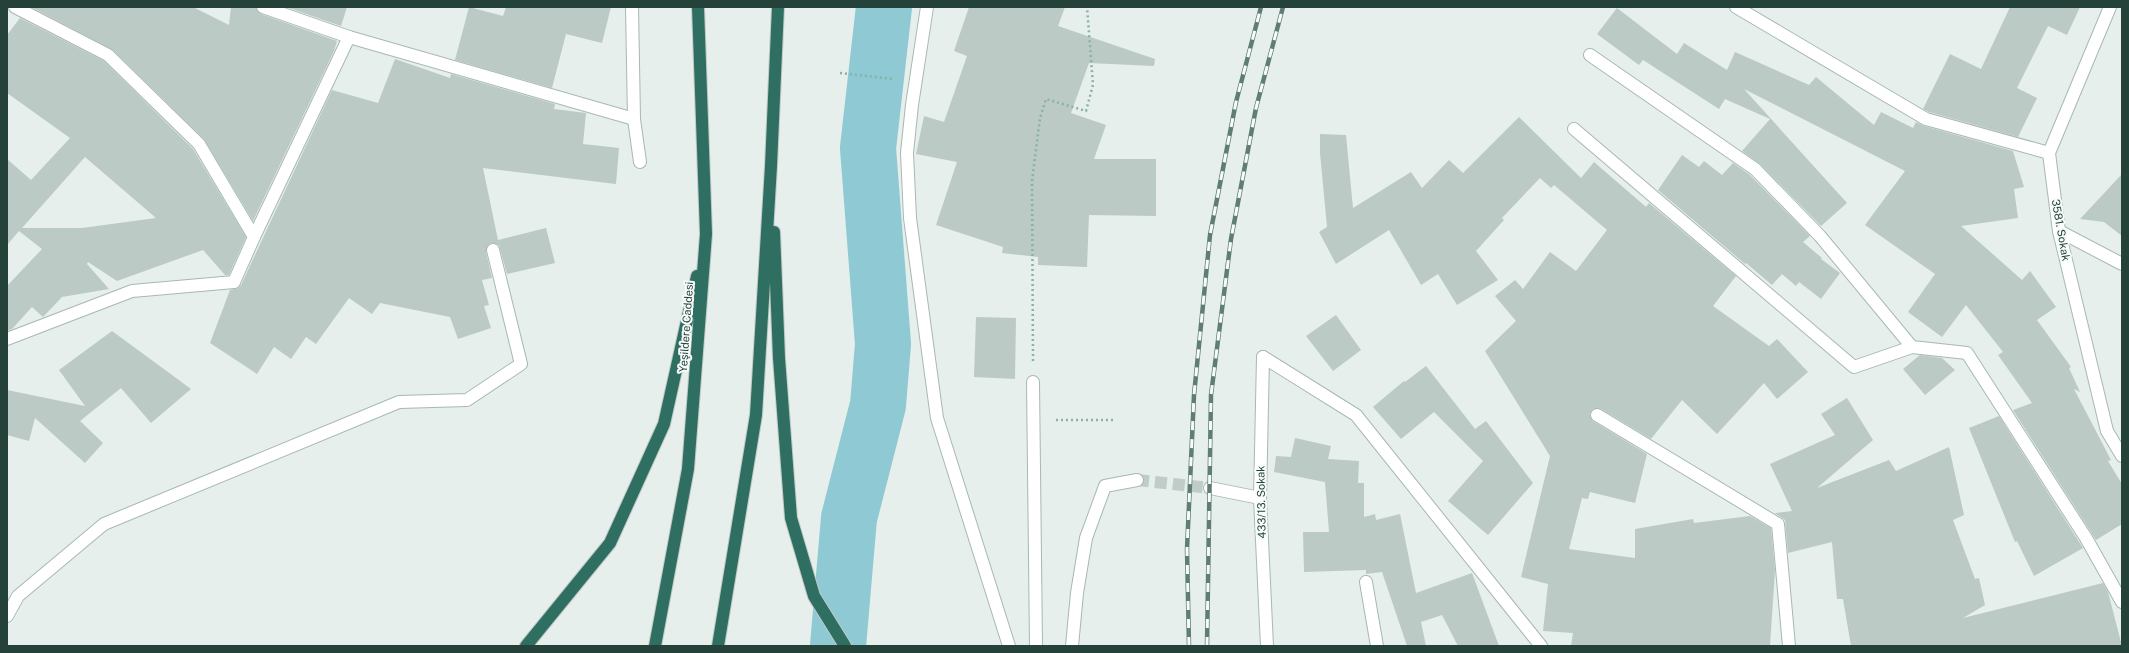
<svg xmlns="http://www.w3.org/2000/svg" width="2129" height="653" viewBox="0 0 2129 653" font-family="'Public Sans',sans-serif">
<rect width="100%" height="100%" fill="#e6efeb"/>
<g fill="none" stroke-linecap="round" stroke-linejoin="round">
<!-- river -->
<polyline stroke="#8ec9d4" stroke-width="56" points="838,646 849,518 878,405 883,344 868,148 884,7"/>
</g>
<!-- building -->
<g fill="#bbcac4" fill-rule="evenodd">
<polygon points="31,7 193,7 229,25 231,7 256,7 261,14 337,41 334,51 253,221 204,139 113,50"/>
<polygon points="286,7 347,7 341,26"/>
<polygon points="469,7 503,16 506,7 611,7 602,43 566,34 552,88 455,60"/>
<polygon points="969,7 1065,7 1058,26 1155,59 1154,66 1089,63 1071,113 1106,125 1094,159 1156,159 1156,216 1089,215 1087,267 1038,265 1038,257 1002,253 1003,247 936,225 957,162 916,154 924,116 944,122 967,56 954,51"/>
<polygon points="2010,7 2080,7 2067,35 2048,26 2017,88 2037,98 2018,137 1929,112 1923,109 1950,54 1981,69"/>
<polygon points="1617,8 1677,54 1684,43 1727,70 1735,52 1809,85 1816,77 1874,125 1881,112 1913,128 1916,122 1924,126 2013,151 2024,187 2014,189 2018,218 1961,226 2022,280 2030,271 2056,307 2037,320 2071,367 2069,368 2080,392 2074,389 2111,460 2108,461 2122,484 2122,524 2096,540 2013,410 2032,403 1998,355 2003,352 1966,305 1942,337 1908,312 1935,274 1865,225 1905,171 1744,89 1847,203 1821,226 1760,164 1742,151 1770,119 1725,99 1719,109 1643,60 1639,65 1597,34"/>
<path d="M20,18l84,43 89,88 53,88 -17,38h-4l-22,-25 -86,31 -29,-19 -1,2 22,25 -47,8 -19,20 -11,-10 -20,22 -5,2v-45l35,-37 -23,-18 -12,14v-86l24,21 39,-42 -63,-45v-58zM85,157l71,61 -74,10h-60z"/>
<polygon points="395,59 450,78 451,74 555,104 554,109 586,113 583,144 619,148 616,184 483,168 498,240 546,228 555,263 507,274 499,245 492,243 488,245 486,252 492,278 482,280 489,305 484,306 491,328 458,339 450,317 380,303 372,314 349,298 316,344 306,337 291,359 274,347 257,374 210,343 230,290 238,288 241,285 332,90 378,103"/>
<polygon points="1519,117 1581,178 1594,162 1646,207 1649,203 1736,276 1713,306 1769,346 1777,339 1808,372 1777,399 1764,383 1717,434 1682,400 1651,439 1601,409 1593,409 1590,414 1593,421 1647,454 1635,503 1590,492 1588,499 1582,498 1569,549 1635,558 1635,529 1693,519 1694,523 1750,516 1771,528 1775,570 1770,646 1571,646 1573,633 1543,631 1548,584 1521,577 1550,456 1485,351 1516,321 1495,296 1515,280 1523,289 1550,252 1576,271 1607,230 1554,185 1551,188 1540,178 1502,218 1504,220 1476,251 1498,280 1457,305 1438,274 1421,285 1389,230 1336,264 1319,232 1327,227 1320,153 1320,134 1346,135 1353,208 1411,172 1422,188 1449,160 1463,173"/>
<polygon points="1682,155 1699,167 1704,161 1722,175 1733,163 1750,175 1810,236 1803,242 1822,258 1821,259 1840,273 1821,299 1799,282 1796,286 1782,274 1772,285 1746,263 1745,264 1658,190"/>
<polygon points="2122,174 2122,236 2104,222 2080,219"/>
<polygon points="1336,315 1361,350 1333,371 1306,336"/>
<polygon points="976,317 1016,318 1015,379 974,377"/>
<polygon points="112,331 191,389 151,423 121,388 80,421 103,443 85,463 35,418 29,441 7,435 7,390 85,406 59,370"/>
<polygon points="1920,355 1942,358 1955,370 1925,395 1903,369"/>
<polygon points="1426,366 1475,429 1486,421 1533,483 1488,535 1448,501 1483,461 1434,412 1401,439 1373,407 1404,381 1405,382"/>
<polygon points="1847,398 1873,440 1817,488 1889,460 1896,471 1949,447 1964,515 1953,520 1975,579 1979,578 1985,605 1963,618 2103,583 2108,592 2122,646 1851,646 1843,599 1837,599 1832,542 1788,553 1785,520 1775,513 1792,511 1770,464 1835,435 1821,414"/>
<polygon points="1999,416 2083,548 2034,576 2017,541 2015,542 1969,428"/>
<polygon points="1295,438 1331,446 1328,459 1359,461 1358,483 1364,483 1364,517 1375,514 1376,520 1400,514 1416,593 1472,573 1499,646 1458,646 1442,615 1421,622 1426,646 1407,646 1382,572 1366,574 1366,570 1304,572 1303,532 1329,532 1325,482 1274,472 1276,456 1291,457"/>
</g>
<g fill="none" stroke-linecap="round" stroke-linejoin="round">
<!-- minor-tunnel -->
<polyline stroke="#bfccc8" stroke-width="12" stroke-dasharray="12 6" stroke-linecap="butt" points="1137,480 1210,488"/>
<!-- minor casing -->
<g stroke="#a8b8b2" stroke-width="14">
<g id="minor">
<polyline points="632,7 634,119 640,162"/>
<polyline points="927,7 912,105 907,153 910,218 937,418 1009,646"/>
<polyline points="1736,7 1926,119 2049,153"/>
<polyline points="2110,7 2049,153 2059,231 2107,431 2122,456"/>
<polyline points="349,37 634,119"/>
<polyline points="1590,55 1755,169 1820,236 1912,347 1967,353 2086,538 2122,602"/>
<polyline points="1574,129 1854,367 1912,347"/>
<polyline points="2059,231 2122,264"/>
<polyline points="254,237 349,37 263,7"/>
<polyline points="7,339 132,291 234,282 254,237 199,144 108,55 15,7"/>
<polyline points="1263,357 1356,415 1541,646"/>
<polyline points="1263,357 1260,498 1267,646"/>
<polyline points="1033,382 1036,646"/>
<polyline points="1597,415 1778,524 1789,646"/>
<polyline points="1210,488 1260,498"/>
<polyline points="1366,582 1377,646"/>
<polyline points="7,616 18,596 104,524 399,402 467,400 521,364 493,250"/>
<polyline points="1072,646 1077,593 1086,538 1105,486 1137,480"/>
</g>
</g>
<!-- highway casing -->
<g stroke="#c2cac8" stroke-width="14">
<g id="highway">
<polyline points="774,232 779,358 791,518 814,596 845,646"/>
<polyline points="526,646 610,543 664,424 697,276"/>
<polyline points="655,646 688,469 706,234 698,7"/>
<polyline points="718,646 756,415 771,166 778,7"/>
</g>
</g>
<!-- path -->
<g stroke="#86b3a5" stroke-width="2.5" stroke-dasharray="2 3" stroke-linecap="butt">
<polyline points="840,73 893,79"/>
<polyline points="1033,361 1032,181 1040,118 1046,99 1086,111 1093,85 1087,7"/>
<polyline points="1056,420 1116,420"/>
</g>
<!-- minor -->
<use href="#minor" stroke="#fff" stroke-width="12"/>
<!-- highway -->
<use href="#highway" stroke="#2f6f62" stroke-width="12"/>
<!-- rail casing -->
<g stroke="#5f7d75" stroke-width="4.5">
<g id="rail">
<polyline points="1189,646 1187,549 1194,395 1210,235 1236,102 1261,7"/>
<polyline points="1207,646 1211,395 1231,239 1256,108 1283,7"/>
</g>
</g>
<!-- rail -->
<use href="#rail" stroke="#f7fbf9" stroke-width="3" stroke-dasharray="9" stroke-linecap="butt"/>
</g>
<g text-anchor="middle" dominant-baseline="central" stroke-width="4" stroke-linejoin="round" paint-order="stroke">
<!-- street labels -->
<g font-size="11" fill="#24423a" stroke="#f7fbf9">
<text transform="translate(2061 230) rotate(80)">3581. Sokak</text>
<text transform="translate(686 327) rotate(-86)">Yeşildere Caddesi</text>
<text transform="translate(1261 502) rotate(-91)">433/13. Sokak</text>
</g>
</g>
<!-- border -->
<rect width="2129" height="653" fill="none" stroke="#24423a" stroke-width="16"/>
</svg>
